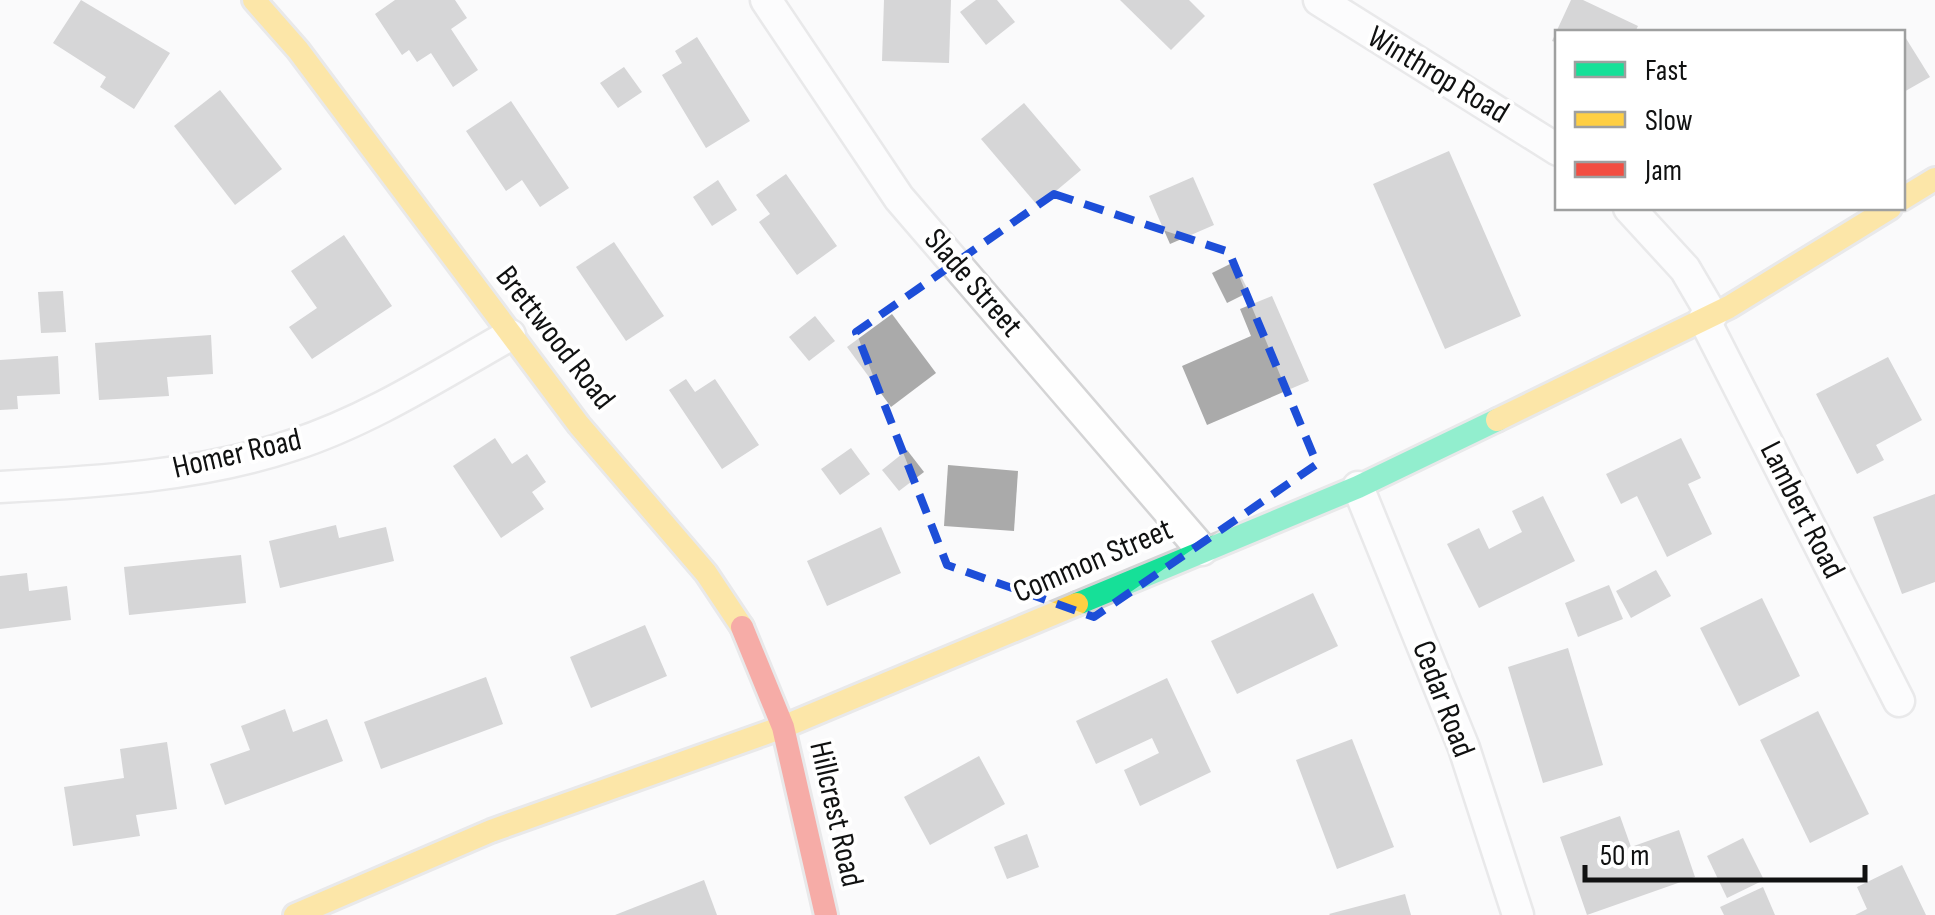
<svg xmlns="http://www.w3.org/2000/svg" width="1935" height="915" viewBox="0 0 1935 915" font-family="'Sofia Sans Condensed',sans-serif">
<rect width="100%" height="100%" fill="#fafafb"/>
<!-- building -->
<g fill="#aaa">
<polygon points="81,0 170,53 134,109 100,87 106,77 53,43"/>
<polygon points="395,0 455,0 467,18 451,29 478,70 453,87 431,53 417,62 409,50 402,55 375,14"/>
<polygon points="884,0 951,0 949,63 882,61"/>
<polygon points="976,0 997,0 1015,22 986,45 960,12"/>
<polygon points="1120,0 1189,0 1205,16 1171,50"/>
<polygon points="1571,0 1583,0 1638,26 1635,32 1558,32 1558,43 1552,41"/>
<polygon points="1902,32 1930,77 1902,93"/>
<polygon points="697,37 750,121 706,148 662,75 682,63 675,51"/>
<polygon points="624,67 642,92 618,108 600,83"/>
<polygon points="220,90 282,169 235,205 174,126"/>
<polygon points="511,101 569,188 540,207 522,180 506,191 466,131"/>
<polygon points="1024,103 1081,170 1038,206 981,139"/>
<polygon points="1449,151 1521,316 1445,349 1373,184"/>
<polygon points="786,174 837,246 797,275 759,222 770,214 756,195"/>
<polygon points="1193,177 1214,225 1170,244 1149,196"/>
<polygon points="718,180 737,210 712,226 693,197"/>
<polygon points="344,235 392,306 312,359 289,327 317,308 291,271"/>
<polygon points="614,242 664,316 626,341 576,267"/>
<polygon points="1234,262 1249,292 1227,303 1212,273"/>
<polygon points="63,291 66,332 41,333 38,292"/>
<polygon points="1272,296 1309,381 1207,425 1182,366 1251,336 1240,309"/>
<polygon points="892,314 936,373 891,407 847,347"/>
<polygon points="815,316 835,341 809,361 789,337"/>
<polygon points="211,335 213,374 167,377 169,396 99,400 95,343"/>
<polygon points="58,356 60,394 17,396 18,409 0,410 0,360"/>
<polygon points="1888,357 1922,420 1876,445 1884,460 1857,474 1816,394"/>
<polygon points="686,379 695,392 715,379 759,445 722,469 669,390"/>
<polygon points="495,438 512,464 527,454 546,482 532,492 544,509 501,538 453,466"/>
<polygon points="1681,438 1701,478 1688,484 1712,534 1667,557 1637,496 1621,504 1606,474"/>
<polygon points="851,448 870,474 840,495 821,469"/>
<polygon points="907,450 924,472 899,491 882,470"/>
<polygon points="948,465 1018,471 1014,531 944,526"/>
<polygon points="1935,494 1935,582 1902,594 1873,517"/>
<polygon points="1543,496 1575,561 1479,608 1447,544 1479,528 1489,549 1522,532 1512,511"/>
<polygon points="336,525 339,538 386,527 394,561 280,588 269,541"/>
<polygon points="881,527 901,573 827,606 807,561"/>
<polygon points="241,555 246,603 129,615 124,567"/>
<polygon points="1656,570 1671,596 1631,618 1616,591"/>
<polygon points="27,573 29,591 67,586 71,620 0,629 0,576"/>
<polygon points="1609,585 1623,619 1578,637 1565,603"/>
<polygon points="1313,593 1338,646 1237,694 1211,641"/>
<polygon points="1762,598 1800,676 1739,706 1700,628"/>
<polygon points="645,625 667,676 591,708 570,657"/>
<polygon points="1568,648 1603,765 1543,783 1508,667"/>
<polygon points="486,677 503,724 381,769 364,722"/>
<polygon points="1167,678 1211,772 1140,806 1124,770 1159,753 1152,738 1096,764 1076,721"/>
<polygon points="285,709 293,732 327,719 343,761 225,805 210,764 250,750 241,726"/>
<polygon points="1818,711 1869,814 1810,843 1760,740"/>
<polygon points="1352,739 1394,847 1337,869 1296,760"/>
<polygon points="167,742 177,809 136,815 140,836 73,846 64,787 124,778 120,749"/>
<polygon points="979,756 1005,804 930,845 904,797"/>
<polygon points="1620,816 1631,847 1679,830 1695,877 1587,915 1560,837"/>
<polygon points="1027,834 1039,867 1007,879 994,847"/>
<polygon points="1743,838 1764,880 1727,898 1707,856"/>
<polygon points="1902,865 1926,915 1855,915 1867,909 1857,887"/>
<polygon points="704,880 717,915 615,915"/>
<polygon points="1763,887 1775,915 1724,915 1720,907"/>
<polygon points="1405,894 1411,915 1330,915 1329,914"/>
</g>
<g fill="none" stroke-linecap="round" stroke-linejoin="round">
<!-- street casing -->
<g stroke="#d4d4d5" stroke-width="35">
<g id="street">
<polyline points="766,0 899,198 1202,550"/>
<polyline points="1319,0 1558,150"/>
<polyline points="1629,208 1685,269 1712,315"/>
<polyline points="1704,319 1899,701"/>
<path d="M0,487c96,-5 201,-11 293,-42 77,-25 148,-71 217,-110"/>
<polyline points="1358,487 1464,748 1518,915"/>
</g>
</g>
<!-- fast casing -->
<g stroke="#d4d4d5" stroke-width="28">
<polyline id="fast" points="1077,604 1358,487 1497,420"/>
</g>
<!-- slow casing -->
<g stroke="#d4d4d5" stroke-width="28">
<g id="slow">
<polyline points="254,0 298,50 579,425 706,573 742,627"/>
<polyline points="1902,199 1935,179"/>
<polyline points="1497,420 1729,307 1890,208"/>
<polyline points="295,915 491,831 783,727 1077,604"/>
</g>
</g>
<!-- jam casing -->
<g stroke="#d4d4d5" stroke-width="28">
<polyline id="jam" points="742,627 783,727 826,915"/>
</g>
<!-- street -->
<use href="#street" stroke="#fefefe" stroke-width="30"/>
<!-- fast -->
<use href="#fast" stroke="#16e098" stroke-width="22"/>
<!-- slow -->
<use href="#slow" stroke="#ffcf43" stroke-width="22"/>
<!-- jam -->
<use href="#jam" stroke="#f24e42" stroke-width="22"/>
</g>
<!-- marked area -->
<path d="M0 0H1935V915H0ZM1054,194l175,58 88,212 -223,153 -147,-52 -91,-233z" fill="#fafafb" fill-opacity=".55" fill-rule="evenodd"/>
<path fill="none" stroke="#1d4ed8" stroke-width="8" stroke-dasharray="20 12" stroke-linejoin="round" d="M1054,194l175,58 88,212 -223,153 -147,-52 -91,-233z"/>
<g text-anchor="middle" dominant-baseline="central" stroke-width="8" stroke-linejoin="round" paint-order="stroke">
<!-- street labels -->
<g font-size="32" fill="#101111" stroke="#fff">
<text transform="translate(1438 75) rotate(31)">Winthrop Road</text>
<text transform="translate(973 283) rotate(49)">Slade Street</text>
<text transform="translate(555 338) rotate(52)">Brettwood Road</text>
<text transform="translate(237 454) rotate(-13)">Homer Road</text>
<text transform="translate(1802 510) rotate(63)">Lambert Road</text>
<text transform="translate(1093 561) rotate(-23)">Common Street</text>
<text transform="translate(1443 699) rotate(69)">Cedar Road</text>
<text transform="translate(836 814) rotate(77)">Hillcrest Road</text>
</g>
</g>
<!-- legend -->
<rect x="1555" y="30" width="350" height="180" fill="#ffffff" stroke="#9fa0a0" stroke-width="2.5"/>
<rect x="1575" y="62" width="50" height="15" fill="#16e098" stroke="#9fa0a0" stroke-width="2.5"/>
<text x="1645" y="80" font-size="30" fill="#101111">Fast</text>
<rect x="1575" y="112" width="50" height="15" fill="#ffcf43" stroke="#9fa0a0" stroke-width="2.5"/>
<text x="1645" y="130" font-size="30" fill="#101111">Slow</text>
<rect x="1575" y="162" width="50" height="15" fill="#f24e42" stroke="#9fa0a0" stroke-width="2.5"/>
<text x="1645" y="180" font-size="30" fill="#101111">Jam</text>
<!-- scale -->
<path d="M1585 865v15h280v-15" fill="none" stroke="#101111" stroke-width="5"/>
<text x="1600" y="865" font-size="30" fill="#101111" stroke="#ffffff" stroke-width="8" paint-order="stroke">50 m</text>
</svg>
